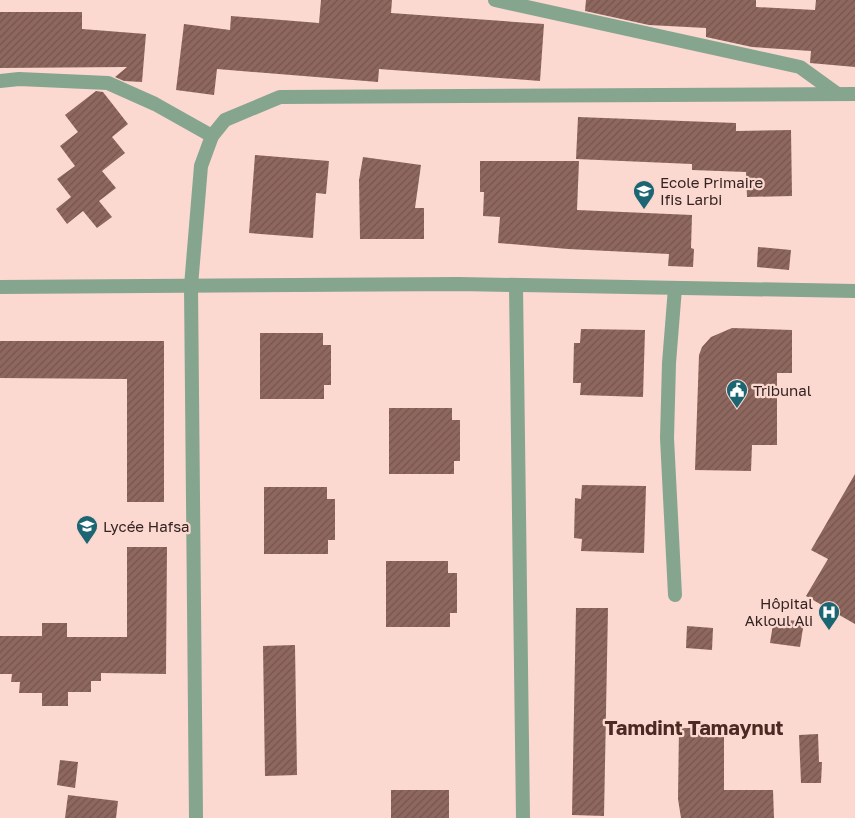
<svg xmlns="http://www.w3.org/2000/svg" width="855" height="818" viewBox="0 0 855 818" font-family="'Golos Text',sans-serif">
<defs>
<pattern id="building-hatch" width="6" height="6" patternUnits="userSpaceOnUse" patternTransform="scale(1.25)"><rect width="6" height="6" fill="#8e685f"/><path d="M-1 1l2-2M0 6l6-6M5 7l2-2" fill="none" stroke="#75554e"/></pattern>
</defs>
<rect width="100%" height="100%" fill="#fbd8d0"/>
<!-- building -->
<g fill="url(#building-hatch)">
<polygon points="321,0 392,0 391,13 544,24 540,81 379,69 378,82 217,69 214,95 176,90 184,24 230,30 231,16 319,23"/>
<polygon points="586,0 756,0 756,7 815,10 816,0 855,0 855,67 810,63 811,51 752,47 706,37 706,28 649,25 585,11"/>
<polygon points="0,12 82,12 82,29 146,34 142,82 124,81 115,77 127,67 0,68"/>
<polygon points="96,91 103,92 128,124 112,137 125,153 102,171 116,188 99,201 112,217 97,228 83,211 67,224 56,209 71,197 57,179 75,166 60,146 78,132 65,115"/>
<polygon points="578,117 736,123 736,131 791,130 792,196 747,197 746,172 692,170 692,164 576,159"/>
<polygon points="255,155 329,161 326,194 316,193 313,238 249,233"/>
<polygon points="363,157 421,165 415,208 424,208 424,239 360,239 359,180"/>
<polygon points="480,161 579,161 577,210 692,215 691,248 694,249 693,267 668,266 669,254 568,249 498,243 500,217 483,216 484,192 480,192"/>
<polygon points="758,247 791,250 789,270 757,267"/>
<polygon points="732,328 792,330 792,373 777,373 777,445 752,445 751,471 695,470 699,355 702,347 711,337"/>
<polygon points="581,329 645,330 643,397 580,395 581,383 573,383 574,343 580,343"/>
<polygon points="260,333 323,333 323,345 331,345 331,385 324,385 324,399 260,399"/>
<polygon points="0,341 164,341 164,502 127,502 127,379 0,378"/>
<polygon points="389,408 452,408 452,420 460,420 460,461 454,461 454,474 389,474"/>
<polygon points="855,474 855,624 806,596 828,559 811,550"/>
<polygon points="582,485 646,486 644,553 581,551 582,539 574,538 575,498 581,499"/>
<polygon points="264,487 327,487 327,499 335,499 335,540 328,540 328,554 264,554"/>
<polygon points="127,547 167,547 166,674 101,673 101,681 91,681 91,692 68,692 68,706 42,706 42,693 19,693 20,682 11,682 12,674 0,674 0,636 42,636 42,623 67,623 67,637 127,637"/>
<polygon points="386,561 448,561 448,573 457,573 457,613 450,613 450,627 386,627"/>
<polygon points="576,608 608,608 604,816 572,815"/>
<polygon points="774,618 804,622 800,647 770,643"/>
<polygon points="687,626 713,628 712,650 686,648"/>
<polygon points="295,645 297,775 265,776 263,646"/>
<polygon points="679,728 724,728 724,790 773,790 774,818 681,818 678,799"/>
<polygon points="818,734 819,762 822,762 821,783 801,783 799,735"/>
<polygon points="60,760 78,762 75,788 57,785"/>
<rect x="391" y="790" width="58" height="28"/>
<polygon points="68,795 118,801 116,818 65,818"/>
</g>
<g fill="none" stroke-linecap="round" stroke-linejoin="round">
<!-- minor -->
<g stroke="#85a58e" stroke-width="14">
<polyline points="495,0 800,67 836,93"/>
<polyline points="0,81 19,79 108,83 155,104 212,136"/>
<polyline points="516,286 523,818"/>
<polyline points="0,287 459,284 855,291"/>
<polyline points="675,288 669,363 667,438 675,595"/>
<polyline points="196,818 191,286 201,166 212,136 225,120 280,97 855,94"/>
</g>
</g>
<!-- icons -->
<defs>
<g id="school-pin" transform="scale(1.125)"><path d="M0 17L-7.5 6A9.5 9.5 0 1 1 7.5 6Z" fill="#1c6573" stroke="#fbd8d0"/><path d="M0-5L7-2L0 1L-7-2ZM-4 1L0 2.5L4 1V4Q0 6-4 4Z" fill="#fff"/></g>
<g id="civic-pin" transform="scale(1.125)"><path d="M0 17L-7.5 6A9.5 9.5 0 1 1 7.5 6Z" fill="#1c6573" stroke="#fbd8d0"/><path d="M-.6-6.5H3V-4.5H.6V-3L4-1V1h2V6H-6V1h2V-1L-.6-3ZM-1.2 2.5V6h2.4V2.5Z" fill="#fff"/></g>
<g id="hospital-pin" transform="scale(1.125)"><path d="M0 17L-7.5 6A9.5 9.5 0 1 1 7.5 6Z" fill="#1c6573" stroke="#fbd8d0"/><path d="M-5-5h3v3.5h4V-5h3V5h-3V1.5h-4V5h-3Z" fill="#fff"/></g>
</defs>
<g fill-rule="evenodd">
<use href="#school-pin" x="644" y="191"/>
<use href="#civic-pin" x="737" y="390"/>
<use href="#school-pin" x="87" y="526"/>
<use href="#hospital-pin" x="829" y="612"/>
</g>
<g text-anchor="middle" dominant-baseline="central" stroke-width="4.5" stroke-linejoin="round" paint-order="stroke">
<!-- poi labels -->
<g font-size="15" fill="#342421" stroke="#fbd8d0" text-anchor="start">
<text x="660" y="182">Ecole Primaire<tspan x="660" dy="17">Ifis Larbi</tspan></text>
<text x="753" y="390">Tribunal</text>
<text x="103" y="526">Lycée Hafsa</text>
<text x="813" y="603" text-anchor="end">Hôpital<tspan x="813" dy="17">Akloul Ali</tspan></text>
</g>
<!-- district labels -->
<g font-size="20" font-weight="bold" fill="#4a2a22" stroke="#fbd8d0">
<text x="694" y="727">Tamdint Tamaynut</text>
</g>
</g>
</svg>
